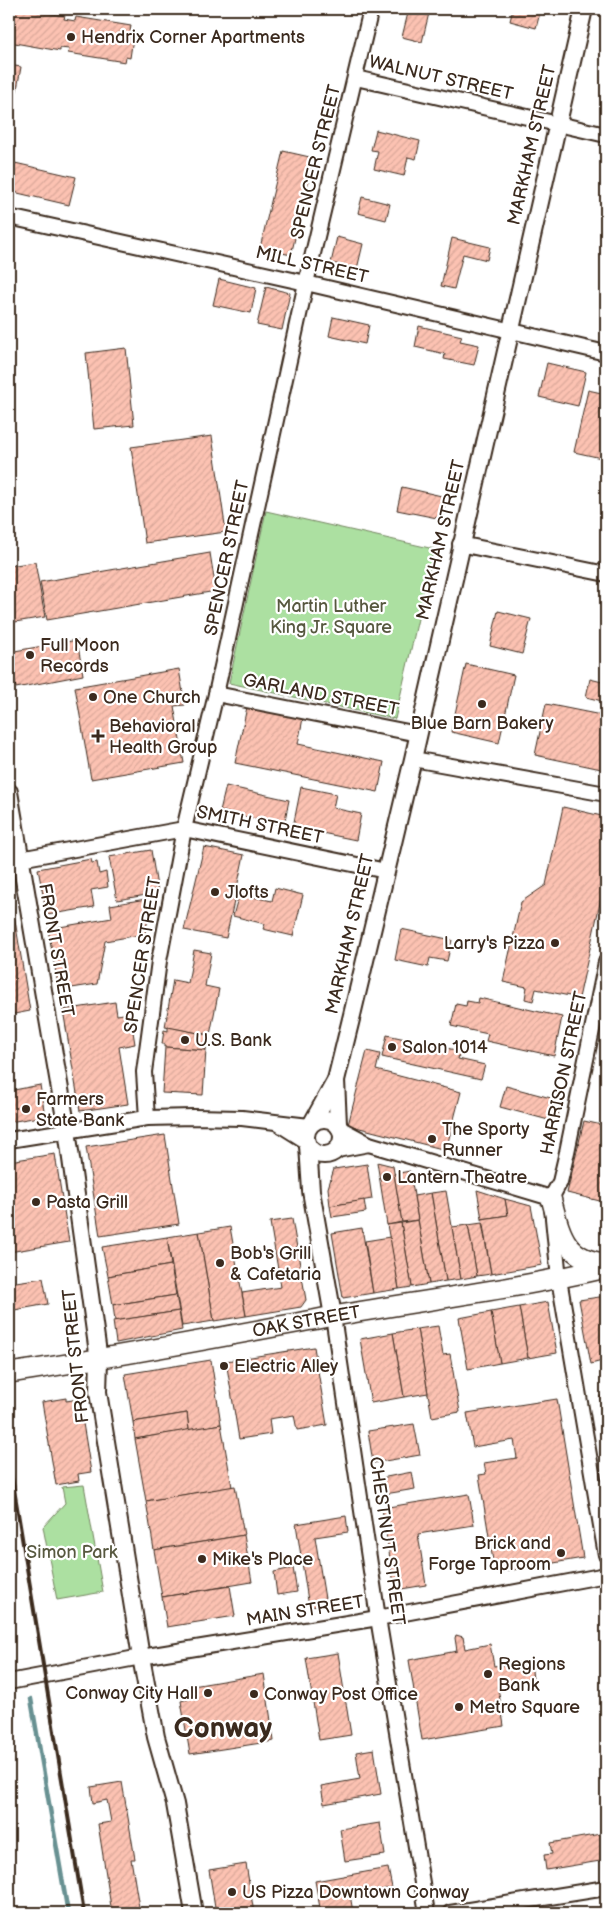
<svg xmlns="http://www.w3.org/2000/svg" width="615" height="1922" viewBox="0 0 615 1922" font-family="'Balsamiq Sans',sans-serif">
<defs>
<pattern id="building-hatch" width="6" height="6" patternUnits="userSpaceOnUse" patternTransform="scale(1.25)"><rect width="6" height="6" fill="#fcc2b2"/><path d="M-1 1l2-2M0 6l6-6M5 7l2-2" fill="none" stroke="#d9a799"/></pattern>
</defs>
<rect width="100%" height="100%" fill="#fff"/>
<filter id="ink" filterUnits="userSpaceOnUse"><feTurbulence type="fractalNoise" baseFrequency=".02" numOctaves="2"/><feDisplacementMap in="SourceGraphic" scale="10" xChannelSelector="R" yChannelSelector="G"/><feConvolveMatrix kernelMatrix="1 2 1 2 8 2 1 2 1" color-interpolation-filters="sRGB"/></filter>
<g filter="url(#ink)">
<!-- park -->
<g fill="#ace0a1" stroke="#748560">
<polygon points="266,511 434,549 395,719 229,683"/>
<polygon points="84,1485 103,1592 57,1600 43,1527 65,1503 62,1487"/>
</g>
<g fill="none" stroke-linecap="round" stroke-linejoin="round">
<!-- stream -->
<polyline stroke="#679192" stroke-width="4.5" points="31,1699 68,1913"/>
</g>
<!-- building -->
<g fill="url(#building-hatch)" stroke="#3b2a1e">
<polygon points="10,9 21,9 65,16 64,19 75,21 76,17 131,26 130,31 134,31 130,58 126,57 125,62 68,53 69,49 60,48 60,51 9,42"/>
<polygon points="409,9 429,13 422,42 402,37"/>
<polygon points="513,9 541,9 536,28 510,21"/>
<polygon points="9,65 21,67 10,129 9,128"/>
<polygon points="376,130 420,141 416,159 408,157 404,176 374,169 378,151 371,150"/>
<polygon points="283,151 314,158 291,255 260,248"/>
<polygon points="15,163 76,177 69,205 9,191"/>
<polygon points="362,197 390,204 386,220 358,213"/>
<polygon points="337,237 363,244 357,269 331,263"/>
<polygon points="452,238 490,247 487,260 463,254 454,289 441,286"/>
<polygon points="219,279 256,288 251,313 213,305"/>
<polygon points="266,287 290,293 282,330 257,325"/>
<polygon points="333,317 369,325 365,344 329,336"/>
<polygon points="419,326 462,336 460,341 479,345 474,365 444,359 445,354 415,347"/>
<polygon points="126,348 134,425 94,429 86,353"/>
<polygon points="547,363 586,372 578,406 539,397"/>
<polygon points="588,390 606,394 606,459 574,452"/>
<polygon points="212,436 226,532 145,543 131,447"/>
<polygon points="402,487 446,497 442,519 397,510"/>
<polygon points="210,553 216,591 47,620 40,582"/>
<polygon points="35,562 45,617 9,623 9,566"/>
<polygon points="498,611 531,619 522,654 490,646"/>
<polygon points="77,640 83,675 16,688 9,652"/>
<polygon points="466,664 514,675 499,743 451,732"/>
<polygon points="179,669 185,705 174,706 184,763 91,779 75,687"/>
<polygon points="590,679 606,683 606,702 586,697"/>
<polygon points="546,704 606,716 606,770 535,755"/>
<polygon points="247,707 303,718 298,744 384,762 378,792 235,763"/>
<polygon points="226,786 289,800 284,825 220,811"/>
<polygon points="301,787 336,794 333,808 361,814 356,840 293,827"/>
<polygon points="563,807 606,817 606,876 579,998 536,989 533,1001 525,999 527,987 503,982 521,902 546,885"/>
<polygon points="204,847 244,855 226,938 184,930"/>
<polygon points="151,850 158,893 117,900 109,857"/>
<polygon points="91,859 92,863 97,862 99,874 106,872 108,887 91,890 94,907 47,915 38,869"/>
<polygon points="9,884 30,1011 9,1015"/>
<polygon points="275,888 303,895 293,936 263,929 265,924 233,916 239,894 272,901"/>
<polygon points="152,898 145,934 105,941 97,984 59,990 48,929 112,918 110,905"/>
<polygon points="401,929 452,940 447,961 430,958 428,967 395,960"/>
<polygon points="194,950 211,953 205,986 219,989 210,1035 165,1027 173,980 188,983"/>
<polygon points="479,998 562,1017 554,1056 486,1041 488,1034 451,1026 456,1004 466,1006 467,1001 478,1003"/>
<polygon points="115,1002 117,1015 130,1013 135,1044 119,1047 128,1104 80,1111 63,1010"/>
<polygon points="168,1027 208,1035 206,1050 165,1047 165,1044 162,1044 164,1030 168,1031"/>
<polygon points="387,1035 460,1051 458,1059 485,1065 481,1079 382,1057"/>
<polygon points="165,1047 206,1050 203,1095 162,1093"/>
<polygon points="367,1051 380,1054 376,1070 461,1092 446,1150 348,1125"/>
<polygon points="40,1085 45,1116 9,1122 9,1091"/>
<polygon points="506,1086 562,1101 556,1122 500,1107"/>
<polygon points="584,1121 606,1126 606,1191 604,1202 567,1193"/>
<polygon points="165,1135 179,1224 100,1236 86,1147"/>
<polygon points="55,1154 69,1242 9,1252 9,1161"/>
<polygon points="377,1162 393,1166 402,1222 387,1225"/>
<polygon points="367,1164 372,1199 330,1206 328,1188 334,1169"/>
<polygon points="410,1171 418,1220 402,1222 394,1174"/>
<polygon points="477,1190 505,1199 508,1215 482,1219"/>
<polygon points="446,1191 461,1279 446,1281 431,1193"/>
<polygon points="431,1193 446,1281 429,1284 414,1196"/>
<polygon points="505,1199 531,1206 542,1265 491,1274 482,1219 508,1215"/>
<polygon points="364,1200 366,1212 332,1217 330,1206"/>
<polygon points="292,1219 306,1300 301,1307 246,1316 242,1293 281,1287 270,1222"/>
<polygon points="418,1220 429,1284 412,1287 401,1223"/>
<polygon points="401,1223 412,1287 399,1289 387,1225"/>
<polygon points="482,1223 491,1274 477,1276 468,1225"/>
<polygon points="468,1225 477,1276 461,1279 452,1227"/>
<polygon points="230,1227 246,1316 214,1321 199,1232"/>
<polygon points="362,1228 373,1293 343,1298 332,1233"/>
<polygon points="199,1232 214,1321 182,1326 167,1237"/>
<polygon points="167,1237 171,1265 108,1276 102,1247"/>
<polygon points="390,1237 399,1289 373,1293 365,1241"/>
<polygon points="171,1265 176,1295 113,1305 108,1276"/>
<polygon points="43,1278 48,1304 9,1311 9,1283"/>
<polygon points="176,1295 179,1311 115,1321 113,1305"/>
<polygon points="606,1296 606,1360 591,1364 579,1300"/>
<polygon points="548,1302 557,1353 528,1358 519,1307"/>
<polygon points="519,1307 528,1358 500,1363 491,1312"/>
<polygon points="179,1311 182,1330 116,1343 113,1321"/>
<polygon points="491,1312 500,1363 468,1369 459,1318"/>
<polygon points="438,1326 443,1355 450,1354 460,1412 432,1417 417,1329"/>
<polygon points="417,1329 428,1393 404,1397 393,1333"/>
<polygon points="393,1333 404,1397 371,1403 360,1339"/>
<polygon points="314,1347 327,1425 297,1430 294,1415 269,1419 271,1434 239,1439 226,1361"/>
<polygon points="211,1360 221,1424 189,1430 187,1413 133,1422 125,1374"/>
<polygon points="606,1395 606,1433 600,1396"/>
<polygon points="66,1398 66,1401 79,1399 91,1472 78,1474 79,1481 56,1485 42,1402"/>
<polygon points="557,1399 583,1558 495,1573 479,1475 486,1474 484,1463 517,1458 514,1440 473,1447 467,1413"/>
<polygon points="187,1413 189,1430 135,1439 133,1422"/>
<polygon points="221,1424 232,1487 146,1501 135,1439"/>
<polygon points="414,1424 420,1455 373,1463 368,1431"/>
<polygon points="412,1472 415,1489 379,1495 376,1479"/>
<polygon points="235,1486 244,1535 154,1550 146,1501"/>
<polygon points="469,1494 474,1525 418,1534 426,1585 395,1590 382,1508"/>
<polygon points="346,1516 348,1532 315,1537 326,1605 309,1607 296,1524"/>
<polygon points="244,1535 252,1582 162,1597 154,1550"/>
<polygon points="293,1568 297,1592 277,1595 274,1572"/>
<polygon points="230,1586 235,1616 167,1627 162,1597"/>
<polygon points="456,1635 463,1637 465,1649 490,1644 494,1666 531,1661 533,1680 498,1687 504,1726 422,1740 409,1660 457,1651 455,1638"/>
<polygon points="338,1653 351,1735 319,1740 306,1658"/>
<polygon points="264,1674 274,1741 190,1754 181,1701 189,1699 187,1687"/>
<polygon points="374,1749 381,1794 324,1804 321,1786 360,1779 356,1752"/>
<polygon points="122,1782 135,1859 131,1859 140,1913 112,1913 98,1824 111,1822 107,1800 93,1803 91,1787"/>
<polygon points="380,1823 385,1855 345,1861 340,1829"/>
<polygon points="606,1833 606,1860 546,1870 544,1855 552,1854 550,1843"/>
<polygon points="246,1864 254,1913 216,1913 209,1870"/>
<polygon points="388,1868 392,1888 350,1895 353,1912 321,1913 315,1881"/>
</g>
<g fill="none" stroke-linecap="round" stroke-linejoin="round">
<!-- minor casing -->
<g stroke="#3b2a1e" stroke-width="18">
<g id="minor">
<polyline points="356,78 606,135"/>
<polyline points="9,217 306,283 606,353"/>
<polyline points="460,544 606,574"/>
<polyline points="216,694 418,734"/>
<polyline points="413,759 606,794"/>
<polyline points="9,861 184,829 386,871"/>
<polyline points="606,962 567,1152 560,1182 551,1198 559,1279 606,1555"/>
<polyline points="147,1118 144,1072 159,961 184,829 216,694 306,283 371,9"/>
<polyline points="279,1124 306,1141"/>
<polyline points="341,1129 369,1144 551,1198"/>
<polyline points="9,1140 147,1118 194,1117 242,1118 309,1126"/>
<polyline points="337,1150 369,1144"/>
<polyline points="333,1316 378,1618 427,1913"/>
<polyline points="9,1682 141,1657 378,1618 606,1575"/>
<polyline points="450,1913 606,1888"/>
</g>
</g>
<!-- tertiary casing -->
<g stroke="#3b2a1e" stroke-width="20">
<g id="tertiary">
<polyline points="9,792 67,1130 99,1360 98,1392 141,1657 156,1737 175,1804 194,1913"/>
<polyline points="336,1080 338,1124"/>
<circle cx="324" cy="1137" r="18"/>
<polyline points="312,1123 336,1080 352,1015 413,759 584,9"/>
<polyline points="308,1145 311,1191 333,1316"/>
</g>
</g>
<!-- secondary casing -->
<g stroke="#3b2a1e" stroke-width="22">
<g id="secondary">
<path d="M551,1198c9,33 13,62 55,65"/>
<path id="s1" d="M9,1373c109,-16 216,-37 325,-57 90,-16 182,-27 272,-48"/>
</g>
</g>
<!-- minor -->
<use href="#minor" stroke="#fff" stroke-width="14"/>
<!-- tertiary -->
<use href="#tertiary" stroke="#fff" stroke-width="16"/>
<!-- secondary -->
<use href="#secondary" stroke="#fff" stroke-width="19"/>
<!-- rail -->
<polyline stroke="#3b2a1e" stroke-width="4" points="9,1459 84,1913"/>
</g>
</g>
<!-- markers -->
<g fill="#3b2a1e" stroke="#fff" stroke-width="2">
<circle cx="71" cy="37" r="5"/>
<circle cx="30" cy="655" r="5"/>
<circle cx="93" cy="697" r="5"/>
<circle cx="482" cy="704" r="5"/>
<path d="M95.5 728.5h5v5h5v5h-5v5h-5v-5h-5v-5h5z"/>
<circle cx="215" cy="892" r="5"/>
<circle cx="555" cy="943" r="5"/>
<circle cx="185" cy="1040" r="5"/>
<circle cx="392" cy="1047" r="5"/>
<circle cx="26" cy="1109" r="5"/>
<circle cx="432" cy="1139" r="5"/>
<circle cx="387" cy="1177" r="5"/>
<circle cx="36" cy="1202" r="5"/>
<circle cx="220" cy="1263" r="5"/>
<circle cx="224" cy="1366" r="5"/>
<circle cx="561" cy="1553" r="5"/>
<circle cx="202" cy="1559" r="5"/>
<circle cx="488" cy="1674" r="5"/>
<circle cx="208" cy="1693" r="5"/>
<circle cx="254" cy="1694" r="5"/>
<circle cx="459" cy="1707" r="5"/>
<circle cx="232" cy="1892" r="5"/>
</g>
<g text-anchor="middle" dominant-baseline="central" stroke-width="4.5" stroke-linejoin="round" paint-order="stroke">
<!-- poi labels -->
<g font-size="18" fill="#3b2a1e" stroke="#fff" text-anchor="start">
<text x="81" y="37">Hendrix Corner Apartments</text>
<text x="40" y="645">Full Moon<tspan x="40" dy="21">Records</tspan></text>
<text x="103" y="697">One Church</text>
<text x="482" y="723" text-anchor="middle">Blue Barn Bakery</text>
<text x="109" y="726">Behavioral<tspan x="109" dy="21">Health Group</tspan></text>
<text x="225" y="892">Jlofts</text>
<text x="545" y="943" text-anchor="end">Larry's Pizza</text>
<text x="195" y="1040">U.S. Bank</text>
<text x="402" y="1047">Salon 1014</text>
<text x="36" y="1099">Farmers<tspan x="36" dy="21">State Bank</tspan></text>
<text x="442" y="1129">The Sporty<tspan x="442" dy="21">Runner</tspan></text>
<text x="397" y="1177">Lantern Theatre</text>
<text x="46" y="1202">Pasta Grill</text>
<text x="230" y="1253">Bob's Grill<tspan x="230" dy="21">&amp; Cafetaria</tspan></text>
<text x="234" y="1366">Electric Alley</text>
<text x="551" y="1543" text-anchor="end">Brick and<tspan x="551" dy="21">Forge Taproom</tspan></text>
<text x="212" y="1559">Mike's Place</text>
<text x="498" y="1664">Regions<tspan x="498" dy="21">Bank</tspan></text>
<text x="198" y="1693" text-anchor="end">Conway City Hall</text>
<text x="264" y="1694">Conway Post Office</text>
<text x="469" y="1707">Metro Square</text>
<text x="242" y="1892">US Pizza Downtown Conway</text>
</g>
<!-- street labels -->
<g font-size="18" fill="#3b2a1e" stroke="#fff">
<text transform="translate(441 78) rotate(13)">WALNUT STREET</text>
<text transform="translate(532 145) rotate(-77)">MARKHAM STREET</text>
<text transform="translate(316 162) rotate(-76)">SPENCER STREET</text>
<text transform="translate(312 265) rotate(13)">MILL STREET</text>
<text transform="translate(441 540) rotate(-77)">MARKHAM STREET</text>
<text transform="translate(227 558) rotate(-78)">SPENCER STREET</text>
<text transform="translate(321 695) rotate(11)">GARLAND STREET</text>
<text transform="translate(260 825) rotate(12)">SMITH STREET</text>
<text transform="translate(350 934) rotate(-77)">MARKHAM STREET</text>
<text transform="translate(56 950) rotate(80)">FRONT STREET</text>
<text transform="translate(143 955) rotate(-81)">SPENCER STREET</text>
<text transform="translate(564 1073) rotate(-78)">HARRISON STREET</text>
<text stroke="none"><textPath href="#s1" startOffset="302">OAK STREET</textPath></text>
<text transform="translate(76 1356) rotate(-96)">FRONT STREET</text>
<text transform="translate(387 1541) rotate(82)">CHESTNUT STREET</text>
<text transform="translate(305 1611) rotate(-9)">MAIN STREET</text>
</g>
<!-- park labels -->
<g font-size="18" fill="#57583f" stroke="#fff">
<text x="331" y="606">Martin Luther<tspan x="331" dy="21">King Jr. Square</tspan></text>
<text x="72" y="1552">Simon Park</text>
</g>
<!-- town labels -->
<g font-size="28" font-weight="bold" fill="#3b2a1e" stroke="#fff">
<text x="223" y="1728">Conway</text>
</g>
</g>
<!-- margin -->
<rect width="615" height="1922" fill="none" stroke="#fff" stroke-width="30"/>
<rect x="15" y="15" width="585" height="1892" fill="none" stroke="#3b2a1e" stroke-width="2" filter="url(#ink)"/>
</svg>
